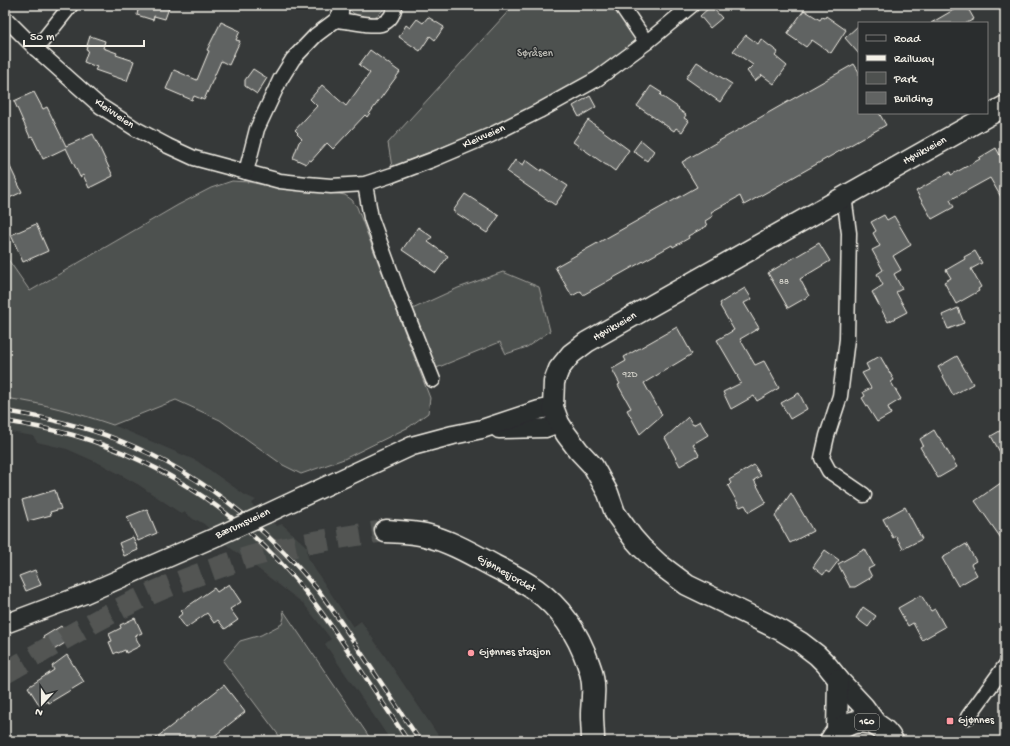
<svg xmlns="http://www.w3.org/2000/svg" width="1010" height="746" viewBox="0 0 1010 746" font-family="'Gochi Hand',sans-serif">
<rect width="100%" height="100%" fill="#363939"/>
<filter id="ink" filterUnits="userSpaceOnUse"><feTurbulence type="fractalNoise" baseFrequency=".025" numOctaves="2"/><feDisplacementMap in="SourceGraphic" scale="8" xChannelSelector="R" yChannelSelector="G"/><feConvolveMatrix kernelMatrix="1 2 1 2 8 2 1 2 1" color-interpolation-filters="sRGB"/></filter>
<g filter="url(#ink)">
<!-- built -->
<polygon fill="#434645" points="5,398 53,406 93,418 113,425 197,461 245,495 256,500 251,504 277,526 282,524 307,547 307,554 309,560 314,568 353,627 361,621 442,741 391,741 325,644 331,639 304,604 228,546 204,524 197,520 196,521 184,512 182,514 139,485 103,465 67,449 37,442 33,436 5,431"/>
<!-- green -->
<g fill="#4e514f" stroke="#a1a19c">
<path d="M348,5h37c-5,18 -32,17 -37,0z"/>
<polygon points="514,5 623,5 642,44 538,109 392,167 388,143"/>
<path d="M232,181l17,1 35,7 55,5 6,1 7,5 5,7 73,191 -2,15 -19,14 -65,32 -43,15 -18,-9 -63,-45 -44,-20 -63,25c-35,-12 -71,-22 -108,-27v-143l25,36 148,-86 33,-17z"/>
<polygon points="503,272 539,287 550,331 527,347 506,354 500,342 434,369 408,311 458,288"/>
<polygon points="283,610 372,741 283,741 223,661 240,641 261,635 282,624 284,617"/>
</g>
<!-- building -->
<g fill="#616362" stroke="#f4f1e8">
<polygon points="130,5 170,5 165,19 154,16 153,20 137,15 138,10 130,7"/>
<polygon points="962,5 966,5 974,19 967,23 931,23"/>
<polygon points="711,6 722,18 710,28 700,16"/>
<polygon points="804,10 820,20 822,17 825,18 826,16 846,30 831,53 812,40 806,47 787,34"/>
<polygon points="428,17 444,27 435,40 430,36 420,51 399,37 406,25 410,28 417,19 423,23"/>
<polygon points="221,22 240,31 236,40 240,41 229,65 221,61 204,100 194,96 192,100 166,89 174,70 197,80 209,51 207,50"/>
<polygon points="859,25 859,54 845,38"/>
<polygon points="746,35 758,44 761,39 770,46 778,52 775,56 787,66 774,84 762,75 755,81 747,71 753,65 733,51"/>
<polygon points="90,36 105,41 103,48 117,53 116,55 134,61 127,81 95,70 97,67 84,62 88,50 86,49"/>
<polygon points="370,50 400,72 394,80 367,117 365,115 333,149 327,143 311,161 309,160 306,164 293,158 299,142 302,139 297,134 298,133 295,130 317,106 310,99 322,85 346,106 370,73 359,65"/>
<polygon points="697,62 732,84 720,102 686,78"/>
<polygon points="854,64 859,72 859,113 879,113 886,125 744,205 740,196 711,212 713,216 705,221 707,226 688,236 689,238 673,247 672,245 583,295 581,291 572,296 555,267 697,187 682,162"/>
<polygon points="253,69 267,78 257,94 245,86 245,80"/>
<polygon points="651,86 662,93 660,95 679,108 678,109 686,115 684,118 689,121 682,132 676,128 674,131 637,106"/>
<polygon points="34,92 43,109 47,107 66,146 93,134 113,176 89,188 83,175 80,177 66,148 43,159 32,136 30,137 14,101"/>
<polygon points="590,96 596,107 579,117 573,106"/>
<polygon points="588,120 629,150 615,171 607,165 606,165 573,142"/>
<polygon points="641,140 654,151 647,161 633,151"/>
<polygon points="996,148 1005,164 1005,204 990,178 950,200 954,207 932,219 916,191 950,172 951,175 980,159 979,158"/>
<polygon points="5,156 22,192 5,200"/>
<polygon points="515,160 523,165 526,160 541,171 542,169 568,186 555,205 507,172"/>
<polygon points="465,194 499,216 487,233 453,211"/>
<polygon points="884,215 887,220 894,216 911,245 893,256 901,270 894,274 902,289 896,292 907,312 888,322 872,292 883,285 877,274 883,270 872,250 880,246 873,233 876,231 871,222"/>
<polygon points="36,224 48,251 23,262 11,235"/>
<polygon points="418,227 432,237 428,242 448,256 436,273 402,250"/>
<polygon points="819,243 830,261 800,279 809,296 788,308 768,273"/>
<polygon points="975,251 982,263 971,269 981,287 978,289 979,291 956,304 944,282 951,278 946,270 965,259 964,257"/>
<polygon points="745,288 752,299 744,303 759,328 740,339 755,365 764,361 779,388 757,401 754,396 731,409 723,392 741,383 737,376 738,376 717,340 734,330 720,306 721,305 720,303"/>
<polygon points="958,308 964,323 948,329 942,315"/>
<polygon points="677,327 692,354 644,383 662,415 640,434 627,410 631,408 618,385 620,384 612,369 626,361 624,357"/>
<polygon points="880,356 894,380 891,382 901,399 888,407 891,414 877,422 862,398 865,396 863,392 871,388 862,373 869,370 866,364"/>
<polygon points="957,356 973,384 953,395 938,367"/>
<polygon points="799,393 807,409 790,419 781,403"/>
<polygon points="688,417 693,425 700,421 708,435 693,444 699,455 680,466 665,438"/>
<polygon points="1005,428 1005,461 991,436"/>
<polygon points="934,430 938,437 939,437 957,467 938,478 920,447 923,445 920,439"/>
<polygon points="754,465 761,476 754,480 766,502 749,512 745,505 740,507 728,486 731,483 729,480"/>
<polygon points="1005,480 1005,544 975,501"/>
<polygon points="55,490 61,509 50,512 51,515 28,521 22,500"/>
<polygon points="791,493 813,531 790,543 775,516"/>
<polygon points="905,507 922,539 903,549 896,536 893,538 883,519"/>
<polygon points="147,509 157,533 138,541 127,517"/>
<polygon points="133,537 138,550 124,556 119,543"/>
<polygon points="966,544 976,561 971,564 977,575 958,586 942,558"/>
<polygon points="865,549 874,566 868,569 872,577 855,587 850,587 838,564"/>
<polygon points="825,550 839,560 829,573 826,571 823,575 813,567"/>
<polygon points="35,570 41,585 26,591 19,576"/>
<polygon points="229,584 241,602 230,609 238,620 225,629 218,620 214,623 207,613 186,628 178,617 183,613 181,611 214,588 217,592"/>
<polygon points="921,595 931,611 935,609 945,627 922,640 913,623 908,626 898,608"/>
<polygon points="863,607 876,616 868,627 856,618"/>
<polygon points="135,618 142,633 135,636 140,646 126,653 125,650 118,653 117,652 114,654 109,642 112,641 109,634 121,628 120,625"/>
<polygon points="61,626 70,640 52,651 43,637"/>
<polygon points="67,655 84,682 49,703 47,701 40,706 28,687 54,670 52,666"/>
<polygon points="224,685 245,712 208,741 152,741"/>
</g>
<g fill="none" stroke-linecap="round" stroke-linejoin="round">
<!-- primary-tunnel -->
<path stroke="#525553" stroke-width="22" stroke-dasharray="22 11" stroke-linecap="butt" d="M5,673c43,-25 85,-50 130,-72 31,-15 64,-27 96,-38 50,-17 103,-25 155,-32"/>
<!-- minor casing -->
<g stroke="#f4f1e8" stroke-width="17">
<g id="minor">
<polyline points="621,5 642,36 647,42"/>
<polyline points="5,18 36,49 100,106 136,129 168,146 194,158 246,172 280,181 307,184 331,186 365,184 392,175 432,160 491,135 539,111 597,79 647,42 692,5"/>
<path d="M336,20c5,1 11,1 16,2 19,3 39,9 43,-17"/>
<polyline points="36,49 71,5"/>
<polyline points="246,172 257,129 280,80 293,59 316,35 336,20 341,12 342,5"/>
<polyline points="365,184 371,218 398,292 433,380"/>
<polyline points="844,196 849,233 847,339 840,396 827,436 822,458 829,471 864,495"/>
<polyline points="968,717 1005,666"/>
</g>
</g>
<!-- tertiary casing -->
<g stroke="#f4f1e8" stroke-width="21">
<g id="tertiary">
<polyline points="499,429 545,428 559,423"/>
<polyline points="266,514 412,446 453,435 482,429 539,410 553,407"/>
<polyline points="5,624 85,594 218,536"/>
</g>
</g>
<!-- secondary casing -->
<g stroke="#f4f1e8" stroke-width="23">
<g id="secondary">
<polyline points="877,725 864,707 838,679 826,664 817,655 800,642 782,631 687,585 659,564 641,547 633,538 615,513 608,493 593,466 578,450 566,434 559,423 553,407 554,382 559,369 571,354 587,342 1005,106"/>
<polyline points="837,732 838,679"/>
</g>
</g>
<!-- primary casing -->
<g stroke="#f4f1e8" stroke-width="25">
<g id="primary">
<path d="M386,531c13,1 26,1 39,4 25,6 47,19 69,31 14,7 29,15 42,24 25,18 42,44 52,73 4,10 6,22 5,33 0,6 -1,12 -1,18 0,9 1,18 1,27"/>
<path d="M831,741c14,-26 47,-26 61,0"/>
</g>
</g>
<!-- minor -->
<use href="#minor" stroke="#2a2d2e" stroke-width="14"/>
<!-- tertiary -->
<use href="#tertiary" stroke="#2a2d2e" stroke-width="18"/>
<!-- secondary -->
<use href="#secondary" stroke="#2a2d2e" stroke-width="20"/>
<!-- primary -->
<use href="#primary" stroke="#2a2d2e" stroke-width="22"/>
<!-- rail casing -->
<g stroke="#f4f1e8" stroke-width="4.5">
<g id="rail">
<path d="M5,411c38,6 75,14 111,28 79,31 147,84 201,150 15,19 29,41 43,62 20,30 40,60 60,90"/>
<path d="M5,421c23,4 46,8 68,14 93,27 177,85 236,161 16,20 30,41 44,62 18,28 37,55 55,83"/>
</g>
</g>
<!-- rail -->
<use href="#rail" stroke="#2a2d2e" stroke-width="3" stroke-dasharray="9" stroke-linecap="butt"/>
<!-- tertiary-bridge casing -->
<g stroke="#f4f1e8" stroke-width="21" stroke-linecap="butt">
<polyline id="tertiary-bridge" points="218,536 266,514"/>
</g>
<!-- tertiary-bridge -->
<use href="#tertiary-bridge" stroke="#2a2d2e" stroke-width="18"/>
</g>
</g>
<!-- markers -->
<g fill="#ff9aa2" stroke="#2a2d2e" stroke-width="1.5">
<circle cx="471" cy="653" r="4"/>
<rect x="946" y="717" width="8" height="8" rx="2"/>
</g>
<g text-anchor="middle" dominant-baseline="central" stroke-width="3" stroke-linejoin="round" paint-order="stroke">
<!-- number labels -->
<g font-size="9" fill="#cfcec6">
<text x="784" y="282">88</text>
<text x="630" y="375">92D</text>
</g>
<!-- shield labels -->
<rect fill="#2a2d2e" stroke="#b7b6b0" stroke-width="1" x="855" y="714" width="24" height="16" rx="3"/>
<g font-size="10" font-weight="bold" fill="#f4f1e8">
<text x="867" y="722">160</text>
</g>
<!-- park labels -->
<g font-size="11" fill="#bab9b2" stroke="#2a2d2e">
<text x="535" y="54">Søråsen</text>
</g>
<!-- street labels -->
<g font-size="11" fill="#f4f1e8" stroke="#2a2d2e">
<text transform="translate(114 114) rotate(34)">Kleivveien</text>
<text transform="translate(484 137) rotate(-24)">Kleivveien</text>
<text transform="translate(925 151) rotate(-29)">Høvikveien</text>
<text transform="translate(615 327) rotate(-30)">Høvikveien</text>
<text transform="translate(243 524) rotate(-25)">Bærumsveien</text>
<text transform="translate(506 574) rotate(30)">Gjønnesjordet</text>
</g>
<!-- poi labels -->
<g font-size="11" fill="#f4f1e8" stroke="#2a2d2e" text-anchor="start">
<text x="479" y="653">Gjønnes stasjon</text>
<text x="958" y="721">Gjønnes</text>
</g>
</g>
<!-- margin -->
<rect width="1010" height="746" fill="none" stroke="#2a2d2e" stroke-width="20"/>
<rect x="10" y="10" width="990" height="726" fill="none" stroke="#f4f1e8" stroke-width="1.5" filter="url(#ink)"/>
<!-- legend -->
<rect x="858" y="22" width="130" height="92" fill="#2a2d2e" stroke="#7b7b78"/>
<rect x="866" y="35" width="20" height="6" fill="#2a2d2e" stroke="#7b7b78"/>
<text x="894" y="42" font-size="12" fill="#f4f1e8">Road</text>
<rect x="866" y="55" width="20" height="6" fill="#f4f1e8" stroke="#7b7b78"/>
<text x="894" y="62" font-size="12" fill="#f4f1e8">Railway</text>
<rect x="866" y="72" width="20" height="12" fill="#4e514f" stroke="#7b7b78"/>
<text x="894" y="82" font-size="12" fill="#f4f1e8">Park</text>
<rect x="866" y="92" width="20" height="12" fill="#616362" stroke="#7b7b78"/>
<text x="894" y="102" font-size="12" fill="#f4f1e8">Building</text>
<!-- north arrow -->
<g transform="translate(42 704) rotate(201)" stroke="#2a2d2e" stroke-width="3" paint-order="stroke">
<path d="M0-3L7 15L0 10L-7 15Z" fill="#f4f1e8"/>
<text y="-6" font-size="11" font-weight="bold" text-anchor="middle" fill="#f4f1e8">N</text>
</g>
<!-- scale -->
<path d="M24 40v6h120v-6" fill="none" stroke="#f4f1e8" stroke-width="2"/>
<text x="30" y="40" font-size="12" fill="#f4f1e8" stroke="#2a2d2e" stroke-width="3" paint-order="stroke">50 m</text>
</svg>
